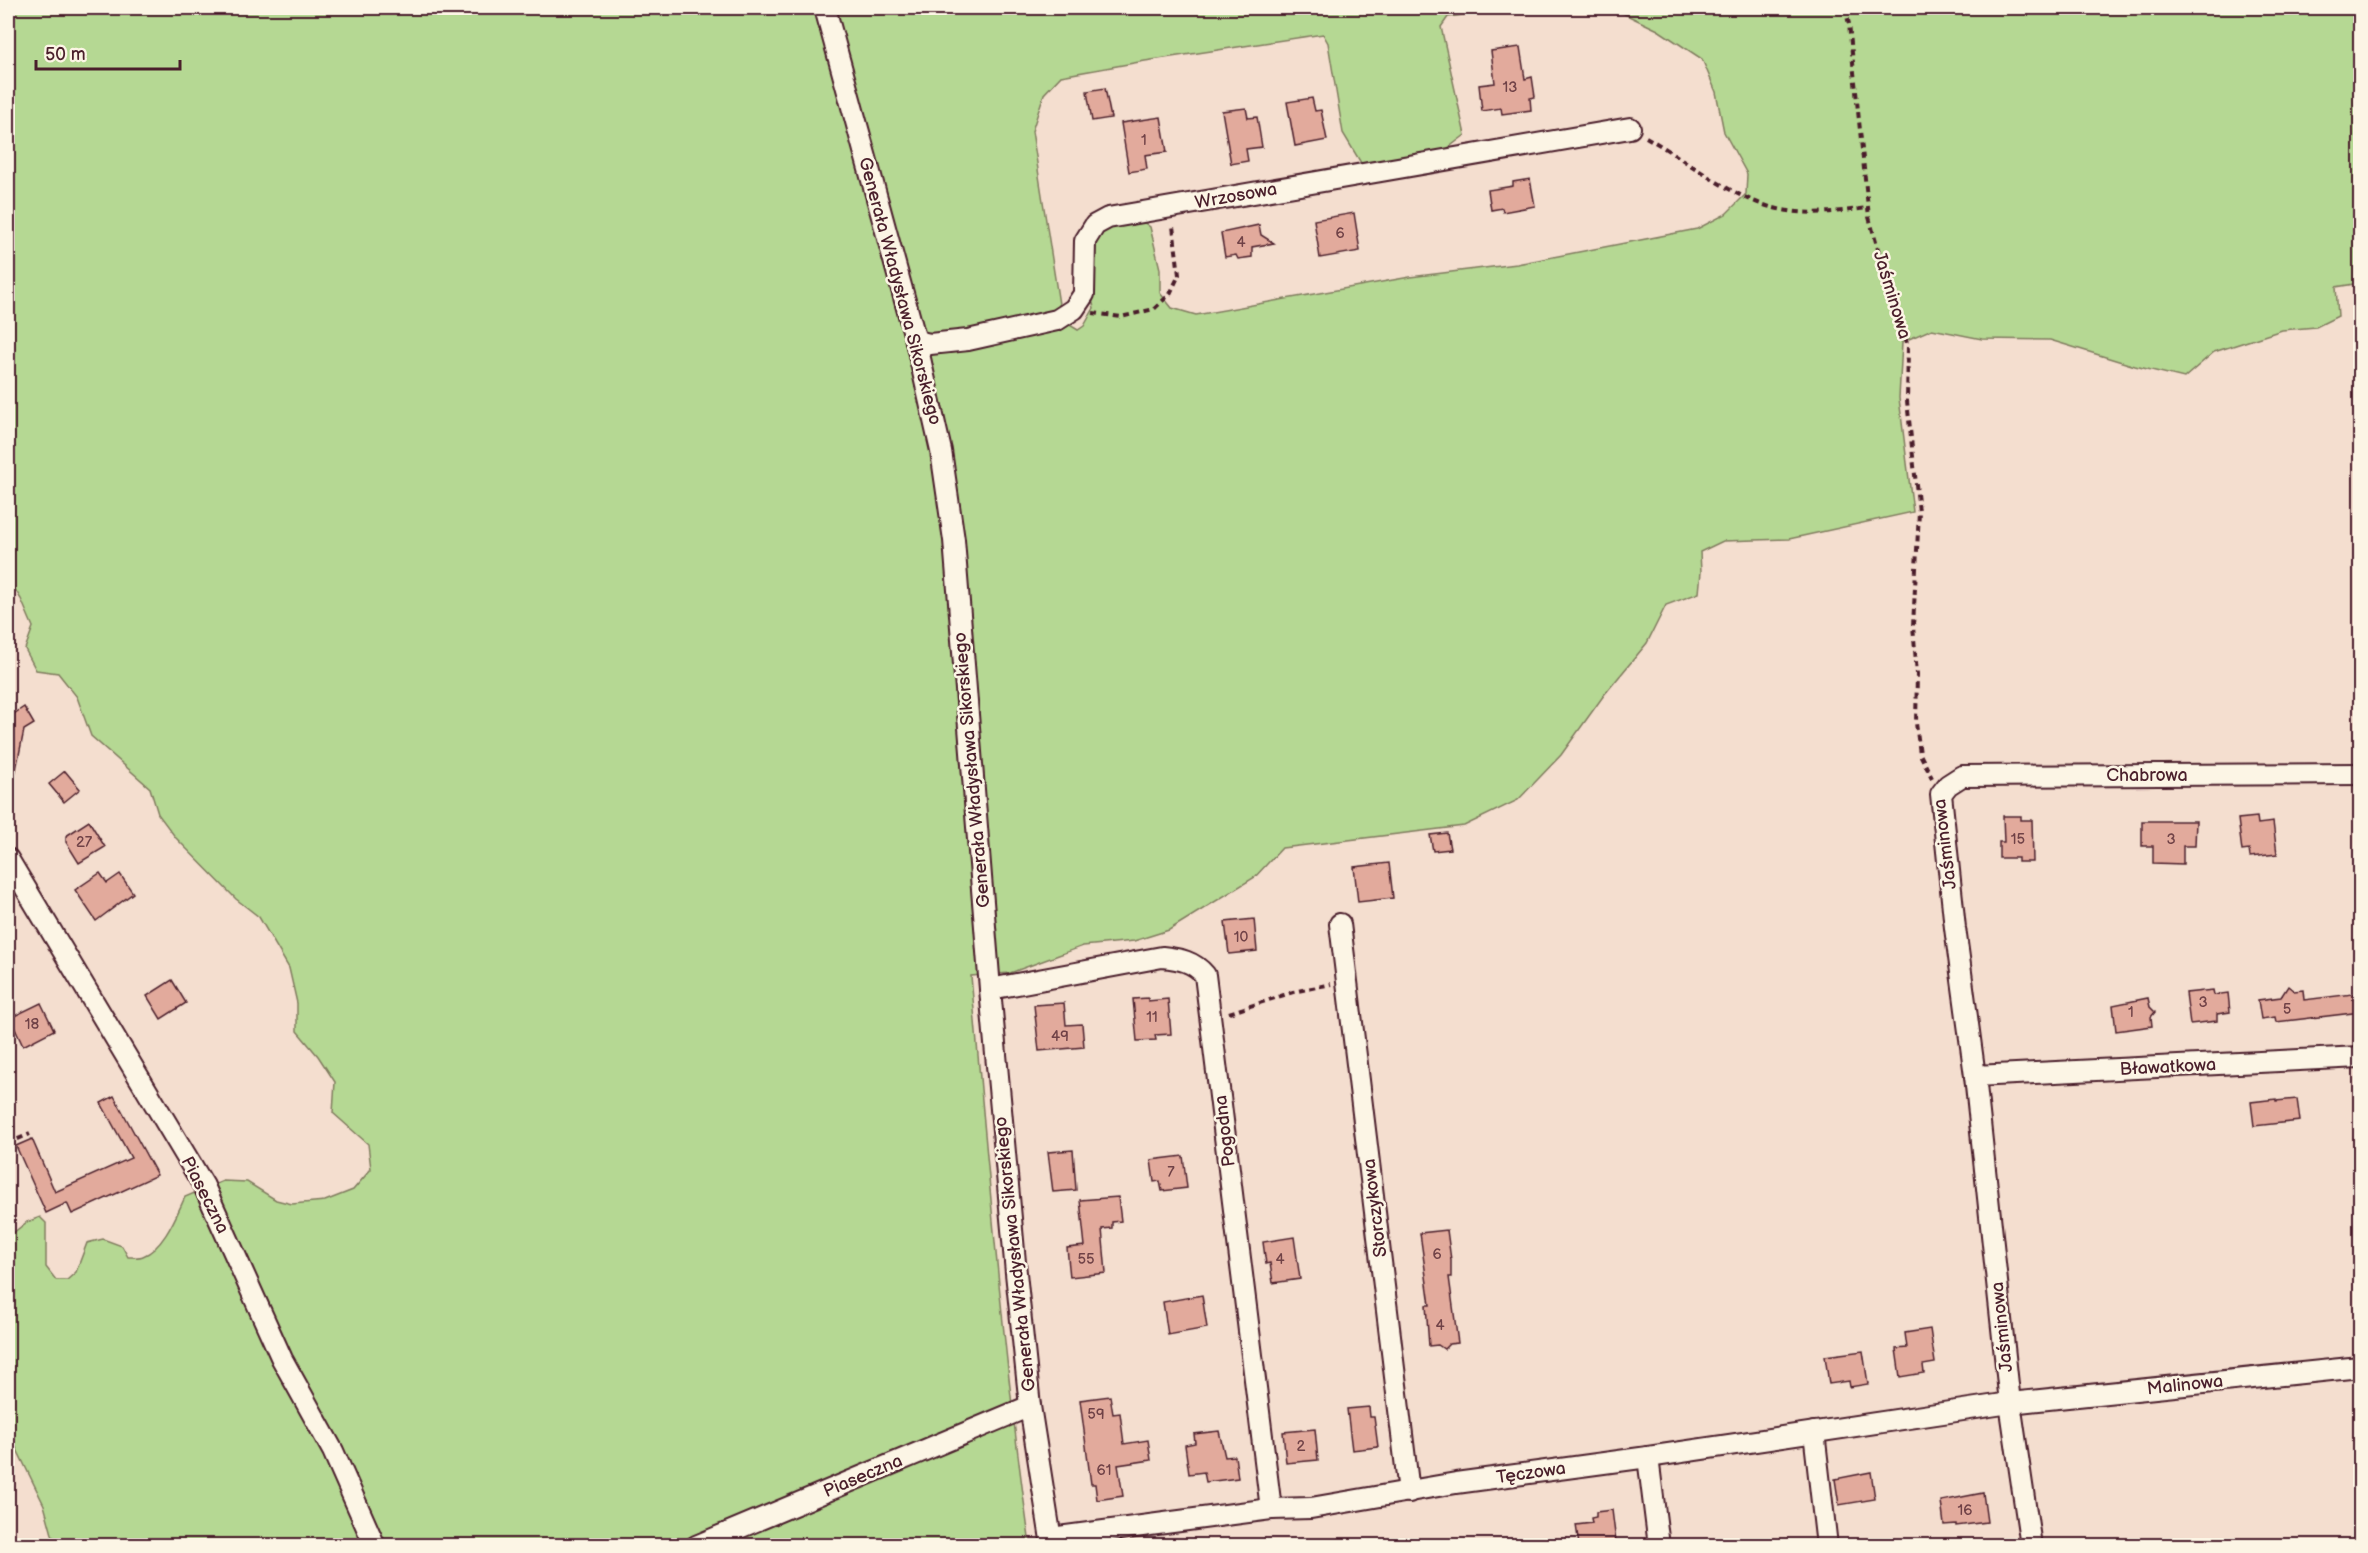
<svg xmlns="http://www.w3.org/2000/svg" width="2368" height="1553" viewBox="0 0 2368 1553" font-family="'Balsamiq Sans',sans-serif">
<rect width="100%" height="100%" fill="#f4decf"/>
<filter id="ink" filterUnits="userSpaceOnUse"><feTurbulence type="fractalNoise" baseFrequency=".0167" numOctaves="2"/><feDisplacementMap in="SourceGraphic" scale="12" xChannelSelector="R" yChannelSelector="G"/><feConvolveMatrix kernelMatrix="1 2 1 2 8 2 1 2 1" color-interpolation-filters="sRGB"/></filter>
<g filter="url(#ink)">
<!-- green -->
<path fill="#b5d893" stroke="#807c5f" stroke-width="1.5" d="M8,8h1507l-67,9 -7,10 24,108 -25,19 -79,9 -18,-30 -15,-90 -5,-9 -178,27 -84,15 -17,18 -12,37 27,173 9,20 10,6 6,-4 10,-18 -6,-28 1,-36 12,-14 37,-12 12,9 10,42v24l12,15 24,7 214,-38 107,-13 180,-35 29,-15 20,-20 1,-20 -23,-42 -8,-40 -14,-33 -44,-29 -46,-22h748v275l-24,4 2,29 -22,11 -34,3 -68,22 -30,26 -49,-12 -85,-26 -68,-1 -50,-10 -30,13 -3,56 14,114 -124,27 -66,2 -23,11 1,20 -2,21 -33,12 -19,38 -43,52 -43,60 -43,45 -54,26 -182,22 -27,29 -86,53 -35,11 -51,5 -73,27 -39,3c17,190 32,380 59,569h-975l-11,-40 -36,-74v-194l19,-15 13,-5 6,6v44l10,13h11l9,-8 11,-29 16,-4 19,7 6,11c4,0 11,1 15,-1 21,-8 33,-40 42,-59l38,-16 24,1 29,18 16,4 33,-3 28,-11 18,-21 -3,-25 -35,-31 2,-31 -17,-26 -21,-25v-28l-8,-35 -30,-51 -23,-18 -60,-61 -18,-24 -8,-26 -59,-52 -14,-39 -19,-24 -22,-3 -11,-21 8,-22 -12,-28 -13,-21z"/>
<!-- building -->
<g fill="#e2aa9c" stroke="#4a1f2b" stroke-width="1.5">
<polygon points="1520,47 1525,79 1532,77 1535,97 1530,98 1531,110 1502,114 1501,108 1482,111 1479,85 1495,83 1491,51"/>
<polygon points="1105,88 1111,118 1092,121 1087,91"/>
<polygon points="1312,98 1315,111 1321,110 1327,140 1295,146 1287,102"/>
<polygon points="1246,108 1248,118 1257,117 1262,147 1246,149 1248,161 1231,164 1222,111"/>
<polygon points="1161,117 1167,152 1145,155 1147,169 1129,172 1121,123"/>
<polygon points="1530,179 1535,206 1503,212 1502,208 1491,210 1488,190 1513,186 1513,182"/>
<polygon points="1354,213 1360,251 1320,258 1314,220"/>
<polygon points="1259,225 1261,235 1274,243 1252,247 1252,257 1238,259 1236,255 1225,257 1221,233"/>
<polygon points="24,707 34,724 24,730 14,780 8,780 8,718"/>
<polygon points="65,771 80,789 64,802 49,784"/>
<polygon points="2003,816 2021,816 2021,820 2032,820 2033,862 2018,862 2018,858 1999,858 1999,842 2004,842"/>
<polygon points="2257,817 2258,824 2273,822 2277,854 2250,857 2249,850 2242,851 2238,819"/>
<polygon points="89,821 105,847 79,863 66,842 66,836"/>
<polygon points="2142,821 2196,821 2195,846 2183,846 2183,864 2153,863 2153,846 2142,846"/>
<polygon points="1447,833 1450,849 1433,851 1430,835"/>
<polygon points="1389,863 1393,898 1358,902 1354,867"/>
<polygon points="100,873 107,883 120,874 133,893 96,921 75,890"/>
<polygon points="1254,919 1257,951 1229,954 1225,922"/>
<polygon points="172,980 186,1003 161,1019 147,996"/>
<polygon points="2288,986 2294,991 2303,990 2304,1000 2361,993 2361,1012 2276,1022 2275,1017 2261,1019 2258,1000 2281,997"/>
<polygon points="2213,990 2214,995 2228,993 2230,1012 2217,1014 2217,1021 2190,1024 2186,993"/>
<polygon points="1148,998 1148,1001 1168,999 1171,1034 1155,1035 1156,1040 1137,1041 1133,999"/>
<polygon points="2148,998 2150,1007 2155,1012 2151,1017 2152,1026 2116,1031 2113,1005"/>
<polygon points="41,1003 54,1030 23,1046 10,1018"/>
<polygon points="1064,1003 1066,1025 1082,1024 1084,1047 1039,1051 1034,1005"/>
<polygon points="114,1096 157,1175 72,1214 67,1203 46,1213 16,1146 32,1139 55,1192 131,1158 101,1103"/>
<polygon points="2276,1099 2276,1101 2297,1099 2300,1121 2254,1126 2251,1102"/>
<polygon points="1073,1150 1076,1190 1053,1192 1048,1152"/>
<polygon points="1183,1156 1187,1188 1162,1191 1160,1181 1154,1182 1151,1160"/>
<polygon points="1118,1197 1121,1221 1112,1222 1112,1228 1102,1229 1106,1273 1070,1277 1067,1248 1085,1246 1080,1200"/>
<polygon points="1447,1230 1451,1260 1451,1277 1449,1277 1458,1343 1449,1344 1444,1349 1438,1345 1429,1346 1426,1305 1430,1305 1420,1233"/>
<polygon points="1294,1237 1300,1279 1273,1283 1270,1263 1266,1264 1263,1242"/>
<polygon points="1202,1295 1207,1328 1168,1335 1163,1302"/>
<polygon points="1930,1329 1935,1363 1923,1365 1924,1373 1900,1377 1896,1349 1907,1348 1905,1333"/>
<polygon points="1863,1351 1868,1384 1850,1387 1849,1381 1829,1384 1825,1356"/>
<polygon points="1110,1396 1113,1414 1120,1413 1124,1444 1148,1440 1151,1460 1118,1465 1123,1496 1097,1500 1095,1484 1091,1484 1080,1400"/>
<polygon points="1369,1407 1370,1417 1374,1417 1378,1447 1352,1450 1347,1409"/>
<polygon points="1315,1429 1318,1460 1286,1463 1283,1432"/>
<polygon points="1219,1431 1225,1457 1235,1456 1238,1478 1206,1482 1204,1472 1189,1474 1185,1445 1195,1443 1194,1434"/>
<polygon points="1871,1472 1875,1499 1839,1505 1835,1479"/>
<polygon points="1983,1493 1987,1522 1956,1526 1956,1524 1944,1525 1941,1501"/>
<polygon points="1612,1510 1616,1542 1579,1545 1576,1525 1592,1523 1591,1518 1596,1517 1596,1512"/>
</g>
<g fill="none" stroke-linecap="round" stroke-linejoin="round">
<!-- street casing -->
<g stroke="#4a1f2b" stroke-width="24">
<g id="street">
<polyline points="825,8 916,341 941,451 954,540 990,989 1016,1273 1030,1406 1052,1546"/>
<polyline points="916,341 930,344 968,340 1057,320 1074,309 1084,294 1085,241 1095,225 1108,218 1630,128"/>
<polyline points="8,859 204,1186 282,1359 333,1451 375,1546"/>
<polyline points="1340,924 1409,1492"/>
<path d="M990,989l172,-32c18,2 31,4 43,18l66,534"/>
<polyline points="1975,1076 2360,1057"/>
<polyline points="1814,1432 1827,1546"/>
<polyline points="1648,1457 1659,1546"/>
<polyline points="1051,1538 1271,1509 1311,1508 1456,1483 1648,1457 2010,1403 2360,1367"/>
<polyline points="696,1546 1030,1406"/>
<polyline points="2031,1546 2010,1403 1975,1076 1955,928 1941,794 1948,785 1962,776 2360,774"/>
</g>
</g>
<!-- path -->
<g stroke="#4a1f2b" stroke-width="4" stroke-dasharray="6 4.5" stroke-linecap="butt">
<polyline points="1845,8 1849,24 1869,217 1893,303 1908,346 1907,401 1919,512 1913,626 1917,674 1916,723 1920,754 1932,778"/>
<path d="M1646,137c45,25 91,67 143,74 27,4 53,0 79,-3"/>
<polyline points="1093,313 1121,317 1154,309 1170,294 1179,275 1173,226"/>
<polyline points="1229,1013 1293,992 1331,984"/>
<polyline points="8,1143 30,1134"/>
</g>
<!-- street -->
<use href="#street" stroke="#fcf5e5" stroke-width="20"/>
</g>
</g>
<g text-anchor="middle" dominant-baseline="central" stroke-width="5" stroke-linejoin="round" paint-order="stroke">
<!-- number labels -->
<g font-size="15" fill="#704247">
<text x="1510" y="87">13</text>
<text x="1144" y="140">1</text>
<text x="1340" y="233">6</text>
<text x="1241" y="242">4</text>
<text x="2018" y="839">15</text>
<text x="2171" y="839">3</text>
<text x="84" y="842">27</text>
<text x="1241" y="937">10</text>
<text x="2203" y="1002">3</text>
<text x="2287" y="1009">5</text>
<text x="2131" y="1012">1</text>
<text x="1152" y="1017">11</text>
<text x="32" y="1024">18</text>
<text x="1060" y="1036">49</text>
<text x="1171" y="1172">7</text>
<text x="1437" y="1254">6</text>
<text x="1086" y="1259">55</text>
<text x="1280" y="1259">4</text>
<text x="1440" y="1325">4</text>
<text x="1096" y="1414">59</text>
<text x="1301" y="1446">2</text>
<text x="1104" y="1470">61</text>
<text x="1965" y="1510">16</text>
</g>
<!-- street labels -->
<g font-size="18" fill="#4a1f2b" stroke="#fcf5e5">
<text transform="translate(1236 196) rotate(-10)">Wrzosowa</text>
<text transform="translate(900 291) rotate(75)">Generała Władysława Sikorskiego</text>
<text transform="translate(1892 295) rotate(73)">Jaśminowa</text>
<text transform="translate(972 770) rotate(-95)">Generała Władysława Sikorskiego</text>
<text x="2147" y="775">Chabrowa</text>
<text transform="translate(1945 844) rotate(-97)">Jaśminowa</text>
<text transform="translate(2168 1067) rotate(-3)">Bławatkowa</text>
<text transform="translate(1225 1131) rotate(-97)">Pogodna</text>
<text transform="translate(205 1195) rotate(63)">Piaseczna</text>
<text transform="translate(1375 1208) rotate(-97)">Storczykowa</text>
<text transform="translate(1015 1254) rotate(-96)">Generała Władysława Sikorskiego</text>
<text transform="translate(2002 1327) rotate(-96)">Jaśminowa</text>
<text transform="translate(2185 1385) rotate(-6)">Malinowa</text>
<text transform="translate(1531 1473) rotate(-8)">Tęczowa</text>
<text transform="translate(863 1476) rotate(-23)">Piaseczna</text>
</g>
</g>
<!-- margin -->
<rect width="2368" height="1553" fill="none" stroke="#fcf5e5" stroke-width="30"/>
<rect x="15" y="15" width="2338" height="1523" fill="none" stroke="#4a1f2b" stroke-width="2" filter="url(#ink)"/>
<!-- scale -->
<path d="M36 60v9h144v-9" fill="none" stroke="#4a1f2b" stroke-width="3"/>
<text x="45" y="60" font-size="18" fill="#4a1f2b" stroke="#fcf5e5" stroke-width="4.5" paint-order="stroke">50 m</text>
</svg>
